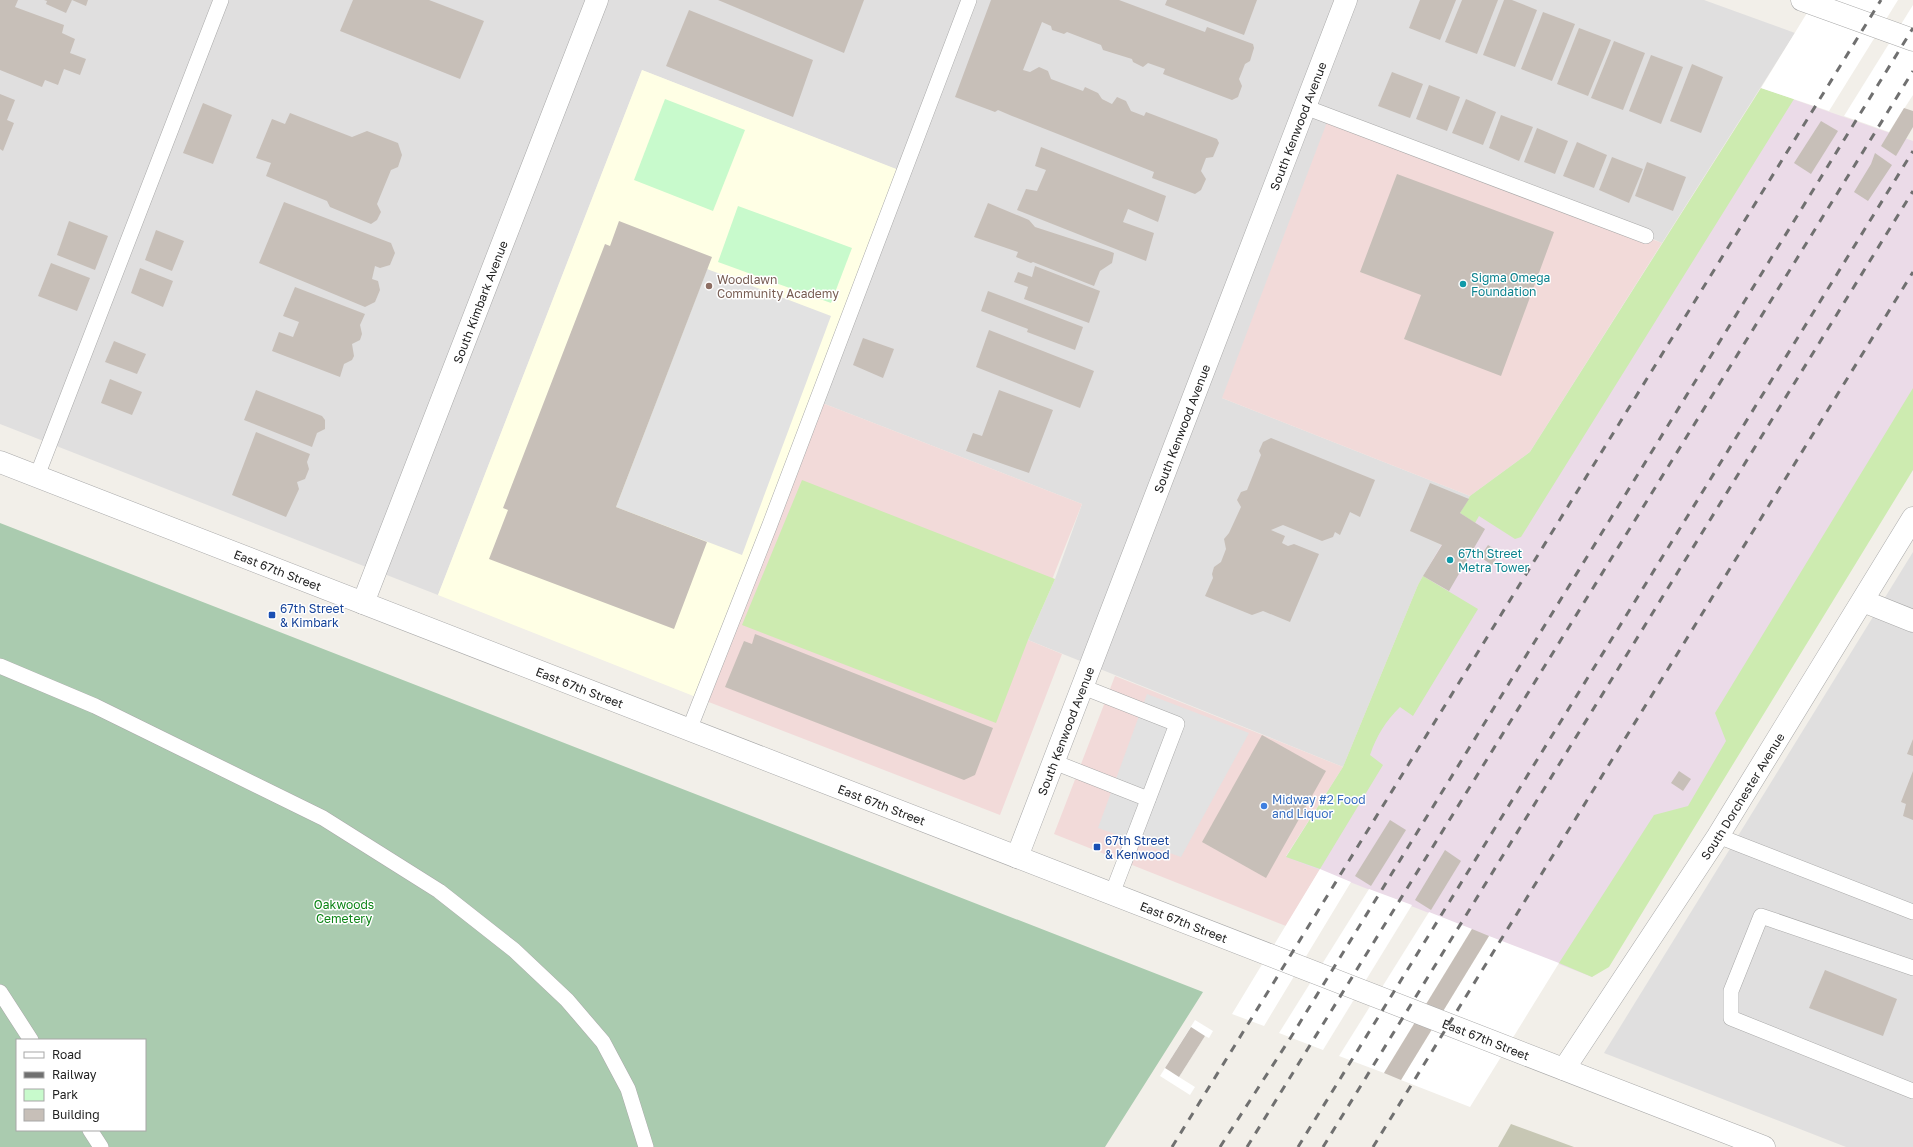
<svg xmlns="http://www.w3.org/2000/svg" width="1913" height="1147" viewBox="0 0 1913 1147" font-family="'Golos Text',sans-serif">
<rect width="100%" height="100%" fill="#f2efe9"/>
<!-- residential -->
<g fill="#e0dfdf">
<polygon points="0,0 1704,0 1795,33 1662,243 1646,236 1222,398 1470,496 1418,585 1343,767 1028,640 1055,579 1082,504 817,401 903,172 642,70 438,595 0,424"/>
<polygon points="1913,552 1913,1147 1846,1147 1604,1053"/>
</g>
<!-- commercial -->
<g fill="#f2dad9">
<polygon points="1329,117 1662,243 1530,452 1470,496 1222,398"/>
<polygon points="817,401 1082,504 1028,640 1062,654 1000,815 701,699"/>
<polygon points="1115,676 1343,767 1286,856 1320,869 1286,926 1054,834"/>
</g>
<!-- industrial -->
<polygon fill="#ebdbe8" points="1761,88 1913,141 1913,456 1592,977 1286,857 1343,767 1418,585 1470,496 1530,452"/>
<!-- education -->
<polygon fill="#ffffe5" points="642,70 904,172 701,699 438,595"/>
<!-- construction -->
<polygon fill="#c7c7b4" points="1511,1124 1574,1147 1498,1147"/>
<!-- grass -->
<g fill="#cdebb0">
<polygon points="1761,88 1794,99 1521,537 1515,539 1479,516 1475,523 1460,513 1470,496 1530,452"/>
<polygon points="1913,388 1913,470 1609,967 1592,977 1559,963 1654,815 1688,806 1726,741 1715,713"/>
<polygon points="802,480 1055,579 1028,640 996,723 742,625"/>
<path d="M1423,576l55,33 -65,107 -13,-9c-15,15 -23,28 -30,48l13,10 -63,104 -34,-12 57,-90 75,-182z"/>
</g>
<!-- cemetery -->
<path fill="#aacbaf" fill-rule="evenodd" d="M0,523l1203,469 -98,155h-1105zM17,1040h128v90h-128z"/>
<!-- park -->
<g fill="#c8facc">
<polygon points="665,99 745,130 713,211 634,180"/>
<polygon points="738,206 852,248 831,303 718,262"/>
</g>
<!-- parking -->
<g fill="#e2e2e2">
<polygon points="707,269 831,316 742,555 616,507"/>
<polygon points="1147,694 1249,733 1181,857 1098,828"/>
</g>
<!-- pier -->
<g fill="#fff">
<polygon points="1815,0 1898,0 1829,111 1761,88"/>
<polygon points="1913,5 1913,95 1889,132 1844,116"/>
<polygon points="1320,869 1351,882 1264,1026 1232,1014"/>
<polygon points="1369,889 1412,905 1323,1050 1279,1033"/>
<polygon points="1429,912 1472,929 1384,1073 1339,1056"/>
<polygon points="1489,936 1559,963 1470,1107 1401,1080"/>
<polygon points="1195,1020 1213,1031 1209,1038 1205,1036 1179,1077 1195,1087 1190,1095 1160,1076"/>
</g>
<!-- building -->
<g fill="#c7bfb8">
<polygon points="0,0 18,0 15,7 64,25 62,33 75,39 70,53 86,59 80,75 64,69 58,85 45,80 42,87 0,70"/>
<polygon points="44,0 88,0 86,6 72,0 66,13 46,4 47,1"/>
<polygon points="353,0 429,0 484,21 460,79 340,31"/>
<polygon points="718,0 864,0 844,53"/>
<polygon points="991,0 1119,0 1205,32 1207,27 1253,44 1254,48 1250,61 1245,64 1239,79 1242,86 1238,97 1232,100 1163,74 1165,69 1148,63 1143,67 1133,62 1132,59 1103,50 1101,45 1067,32 1064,34 1052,30 1051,26 1042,22 1023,70 1030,72 1039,67 1048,71 1051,79 1083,91 1085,87 1098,93 1102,99 1112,104 1117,97 1126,101 1131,111 1144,116 1146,112 1217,139 1219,143 1213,157 1206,158 1201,171 1206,179 1201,190 1195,194 1152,178 1154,172 1012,116 998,110 995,112 955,97"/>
<polygon points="1167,0 1257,0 1244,35 1165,5"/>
<polygon points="1420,0 1456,0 1440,40 1409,28"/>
<polygon points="1462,0 1498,0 1477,54 1445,42"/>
<polygon points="1504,0 1512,0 1537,10 1515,67 1483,55"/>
<polygon points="689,10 813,60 793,117 666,66"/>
<polygon points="1543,12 1575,24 1552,81 1521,69"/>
<polygon points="1579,28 1611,40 1588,96 1557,84"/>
<polygon points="1614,41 1645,53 1623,110 1591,98"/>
<polygon points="1651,55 1683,67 1661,124 1629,111"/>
<polygon points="1692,64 1723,77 1701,133 1670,121"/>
<polygon points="1392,72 1423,84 1410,118 1378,106"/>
<polygon points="1429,85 1460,97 1447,131 1416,119"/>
<polygon points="0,94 15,100 7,120 14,123 3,151 0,149"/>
<polygon points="1466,99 1496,112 1483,145 1452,133"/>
<polygon points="203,103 232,115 213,164 183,153"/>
<polygon points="1904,108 1913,111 1913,127 1896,156 1881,146"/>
<polygon points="290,113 352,137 367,131 398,143 402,155 398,167 391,170 377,204 381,212 377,220 371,224 330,207 327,201 266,176 271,163 256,158 272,119 285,124"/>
<polygon points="1501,115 1533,127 1519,161 1489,148"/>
<polygon points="1821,121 1838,131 1811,174 1794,163"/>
<polygon points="1537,128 1568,141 1555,174 1524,162"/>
<polygon points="1577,142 1607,155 1594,188 1563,176"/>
<polygon points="1041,147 1166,196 1158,222 1128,209 1123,222 1154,233 1146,261 1017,210 1026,189 1037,191 1046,170 1035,166"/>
<polygon points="1875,153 1892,165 1868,201 1854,192 1871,164"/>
<polygon points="1612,157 1643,169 1629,203 1599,190"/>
<polygon points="1647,162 1686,177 1673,211 1635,196"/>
<polygon points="1397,174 1554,232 1501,376 1404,339 1421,295 1360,272"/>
<polygon points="284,202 391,243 395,253 390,265 380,268 375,266 372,279 378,281 380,290 375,302 365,307 259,263"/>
<polygon points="988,203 1029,220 1035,227 1109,251 1114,253 1112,263 1100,271 1094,286 1033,262 1031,263 1016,257 1018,252 974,237"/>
<polygon points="69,221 108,236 95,270 57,255"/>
<polygon points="619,221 712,257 616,507 707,542 674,629 489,559 508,510 503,508 605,244 610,246"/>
<polygon points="156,230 184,241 172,271 145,260"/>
<polygon points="51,263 90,278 77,311 38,296"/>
<polygon points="1035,266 1100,291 1089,323 1024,299 1028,287 1014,282 1018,272 1032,277"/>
<polygon points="140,268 173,281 163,307 131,293"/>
<polygon points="295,287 365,314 360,325 362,334 360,340 352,344 354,356 352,360 344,364 340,377 272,351 279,332 293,337 299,322 283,316"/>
<polygon points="988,291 1083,327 1075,350 1027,332 1028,329 981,311"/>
<polygon points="989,330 1094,371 1080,408 976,367"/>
<polygon points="863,338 894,349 883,378 853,365"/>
<polygon points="114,341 146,354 137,374 105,362"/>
<polygon points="110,379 142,392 132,415 101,403"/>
<polygon points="256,390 322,416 325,420 325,429 317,433 312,447 244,420"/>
<polygon points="999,390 1053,410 1029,473 966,451 973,433 982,436"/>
<polygon points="256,432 310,454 307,462 309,469 305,479 297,482 299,489 286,517 232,495"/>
<polygon points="1271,438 1375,480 1360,517 1350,512 1340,535 1335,532 1333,537 1322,541 1283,525 1271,530 1285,536 1282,543 1288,546 1294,544 1319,554 1290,622 1263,611 1252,615 1205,596 1213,578 1212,574 1214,567 1221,562 1226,549 1224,539 1229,533 1241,507 1237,500 1241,492 1247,490 1261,455 1259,451 1263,442"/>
<polygon points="1430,483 1469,499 1460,513 1485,529 1449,591 1423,576 1442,545 1410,531"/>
<polygon points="1488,545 1500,553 1492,565 1480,557"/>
<polygon points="755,634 993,728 975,775 964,780 725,687 744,641 752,644"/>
<polygon points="1262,735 1326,771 1266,878 1202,842"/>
<polygon points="1913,739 1913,756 1907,754"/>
<polygon points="1679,771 1691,779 1683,791 1671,783"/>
<polygon points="1913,771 1913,820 1903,816 1906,804 1901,802"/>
<polygon points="1390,820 1406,830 1371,886 1355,876"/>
<polygon points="1445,850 1461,861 1431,910 1415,900"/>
<polygon points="1472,929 1489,936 1401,1080 1384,1073"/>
<polygon points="1825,970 1897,999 1883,1036 1809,1008"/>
<polygon points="1191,1027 1205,1036 1179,1077 1165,1068"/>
</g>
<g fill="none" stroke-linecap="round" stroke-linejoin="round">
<!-- service casing -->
<g stroke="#a9a9a9" stroke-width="16">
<g id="service">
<polyline points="1305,107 1646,236"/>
<polyline points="37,476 221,0"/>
<polyline points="0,666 95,706 323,818 439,891 514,950 567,1000 603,1042 628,1089 646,1147"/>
<polyline points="1083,687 1177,724 1112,894"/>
<polyline points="689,730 769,527 969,0"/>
<polyline points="1054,762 1148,799"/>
<polyline points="1718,836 1913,912"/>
<polyline points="1913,968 1761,916 1731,991 1731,1018 1913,1091"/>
<polyline points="0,992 31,1040"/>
<polyline points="90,1130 101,1147"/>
</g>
</g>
<!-- minor casing -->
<g stroke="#a9a9a9" stroke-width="23">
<g id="minor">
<polyline points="1863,601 1913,621"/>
<path id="s1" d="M363,603l234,-603"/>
<path id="s2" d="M1017,857l329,-857"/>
<path id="s3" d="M1564,1069l154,-233 195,-318"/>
</g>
</g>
<!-- tertiary casing -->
<g stroke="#a9a9a9" stroke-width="23">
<g id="tertiary">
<polyline points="1802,0 1913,40"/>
<path id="s4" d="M0,462l1764,685"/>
</g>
</g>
<!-- service -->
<use href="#service" stroke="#fff" stroke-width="15"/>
<!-- minor -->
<use href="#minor" stroke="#fff" stroke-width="22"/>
<!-- tertiary -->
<use href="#tertiary" stroke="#fff" stroke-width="22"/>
<!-- rail -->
<g stroke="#707070" stroke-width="3" stroke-dasharray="8 8" stroke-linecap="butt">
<polyline points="1172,1147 1881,0"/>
<polyline points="1220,1147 1291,1037 1913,28"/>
<polyline points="1247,1147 1913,71"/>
<polyline points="1298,1147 1913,151"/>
<polyline points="1323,1147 1913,191"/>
<polyline points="1373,1147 1913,272"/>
</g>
</g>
<!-- markers -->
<g fill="#0f9aa8" stroke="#fff" stroke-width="1.5">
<circle cx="1463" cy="284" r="4"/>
<circle cx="1450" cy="560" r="4"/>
</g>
<circle fill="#8d6e63" stroke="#fff" stroke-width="1.5" cx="709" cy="286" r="4"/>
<g fill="#1a4fb4" stroke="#fff" stroke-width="1.5">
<rect x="268" y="611" width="8" height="8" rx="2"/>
<rect x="1093" y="843" width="8" height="8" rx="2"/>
</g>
<circle fill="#3f7fe0" stroke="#fff" stroke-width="1.5" cx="1264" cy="806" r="4"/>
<g text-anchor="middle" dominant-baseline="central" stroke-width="3" stroke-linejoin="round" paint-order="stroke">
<!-- street labels -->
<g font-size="12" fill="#222" stroke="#fff">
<text stroke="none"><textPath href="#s2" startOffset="783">South Kenwood Avenue</textPath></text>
<text stroke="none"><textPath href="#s1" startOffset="323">South Kimbark Avenue</textPath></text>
<text stroke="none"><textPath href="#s2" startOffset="459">South Kenwood Avenue</textPath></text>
<text stroke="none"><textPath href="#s4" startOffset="298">East 67th Street</textPath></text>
<text stroke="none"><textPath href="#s4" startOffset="622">East 67th Street</textPath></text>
<text stroke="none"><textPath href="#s2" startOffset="135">South Kenwood Avenue</textPath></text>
<text stroke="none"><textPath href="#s3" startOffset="326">South Dorchester Avenue</textPath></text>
<text stroke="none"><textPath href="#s4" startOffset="946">East 67th Street</textPath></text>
<text stroke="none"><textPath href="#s4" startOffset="1270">East 67th Street</textPath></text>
<text stroke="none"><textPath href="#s4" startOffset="1594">East 67th Street</textPath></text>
</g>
<!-- culture labels -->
<g font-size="12" fill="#0d838f" stroke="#fff" text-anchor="start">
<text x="1471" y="277">Sigma Omega<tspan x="1471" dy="14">Foundation</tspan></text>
<text x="1458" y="553">67th Street<tspan x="1458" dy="14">Metra Tower</tspan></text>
</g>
<!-- education labels -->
<g font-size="12" fill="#785e54" stroke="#fff" text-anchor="start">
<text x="717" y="279">Woodlawn<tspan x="717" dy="14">Community Academy</tspan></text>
</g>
<!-- transit labels -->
<g font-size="12" fill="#164399" stroke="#fff" text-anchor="start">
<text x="280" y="608">67th Street<tspan x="280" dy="14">&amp; Kimbark</tspan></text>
<text x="1105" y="840">67th Street<tspan x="1105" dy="14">&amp; Kenwood</tspan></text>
</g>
<!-- shop labels -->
<g font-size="12" fill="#366cbe" stroke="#fff" text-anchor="start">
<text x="1272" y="799">Midway #2 Food<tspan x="1272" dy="14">and Liquor</tspan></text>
</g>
<!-- park labels -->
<g font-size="12" fill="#0c8416" stroke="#fff">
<text x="344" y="904">Oakwoods<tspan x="344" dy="14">Cemetery</tspan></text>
</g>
</g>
<!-- legend -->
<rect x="16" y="1039" width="130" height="92" fill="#ffffff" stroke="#a7a7a7"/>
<rect x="24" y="1052" width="20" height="6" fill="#ffffff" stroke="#a7a7a7"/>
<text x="52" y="1059" font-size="12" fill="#222222">Road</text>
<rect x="24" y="1072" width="20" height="6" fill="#707070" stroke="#a7a7a7"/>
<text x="52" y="1079" font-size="12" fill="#222222">Railway</text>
<rect x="24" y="1089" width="20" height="12" fill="#c8facc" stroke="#a7a7a7"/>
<text x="52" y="1099" font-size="12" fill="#222222">Park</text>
<rect x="24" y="1109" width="20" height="12" fill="#c7bfb8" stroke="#a7a7a7"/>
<text x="52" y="1119" font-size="12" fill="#222222">Building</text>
</svg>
